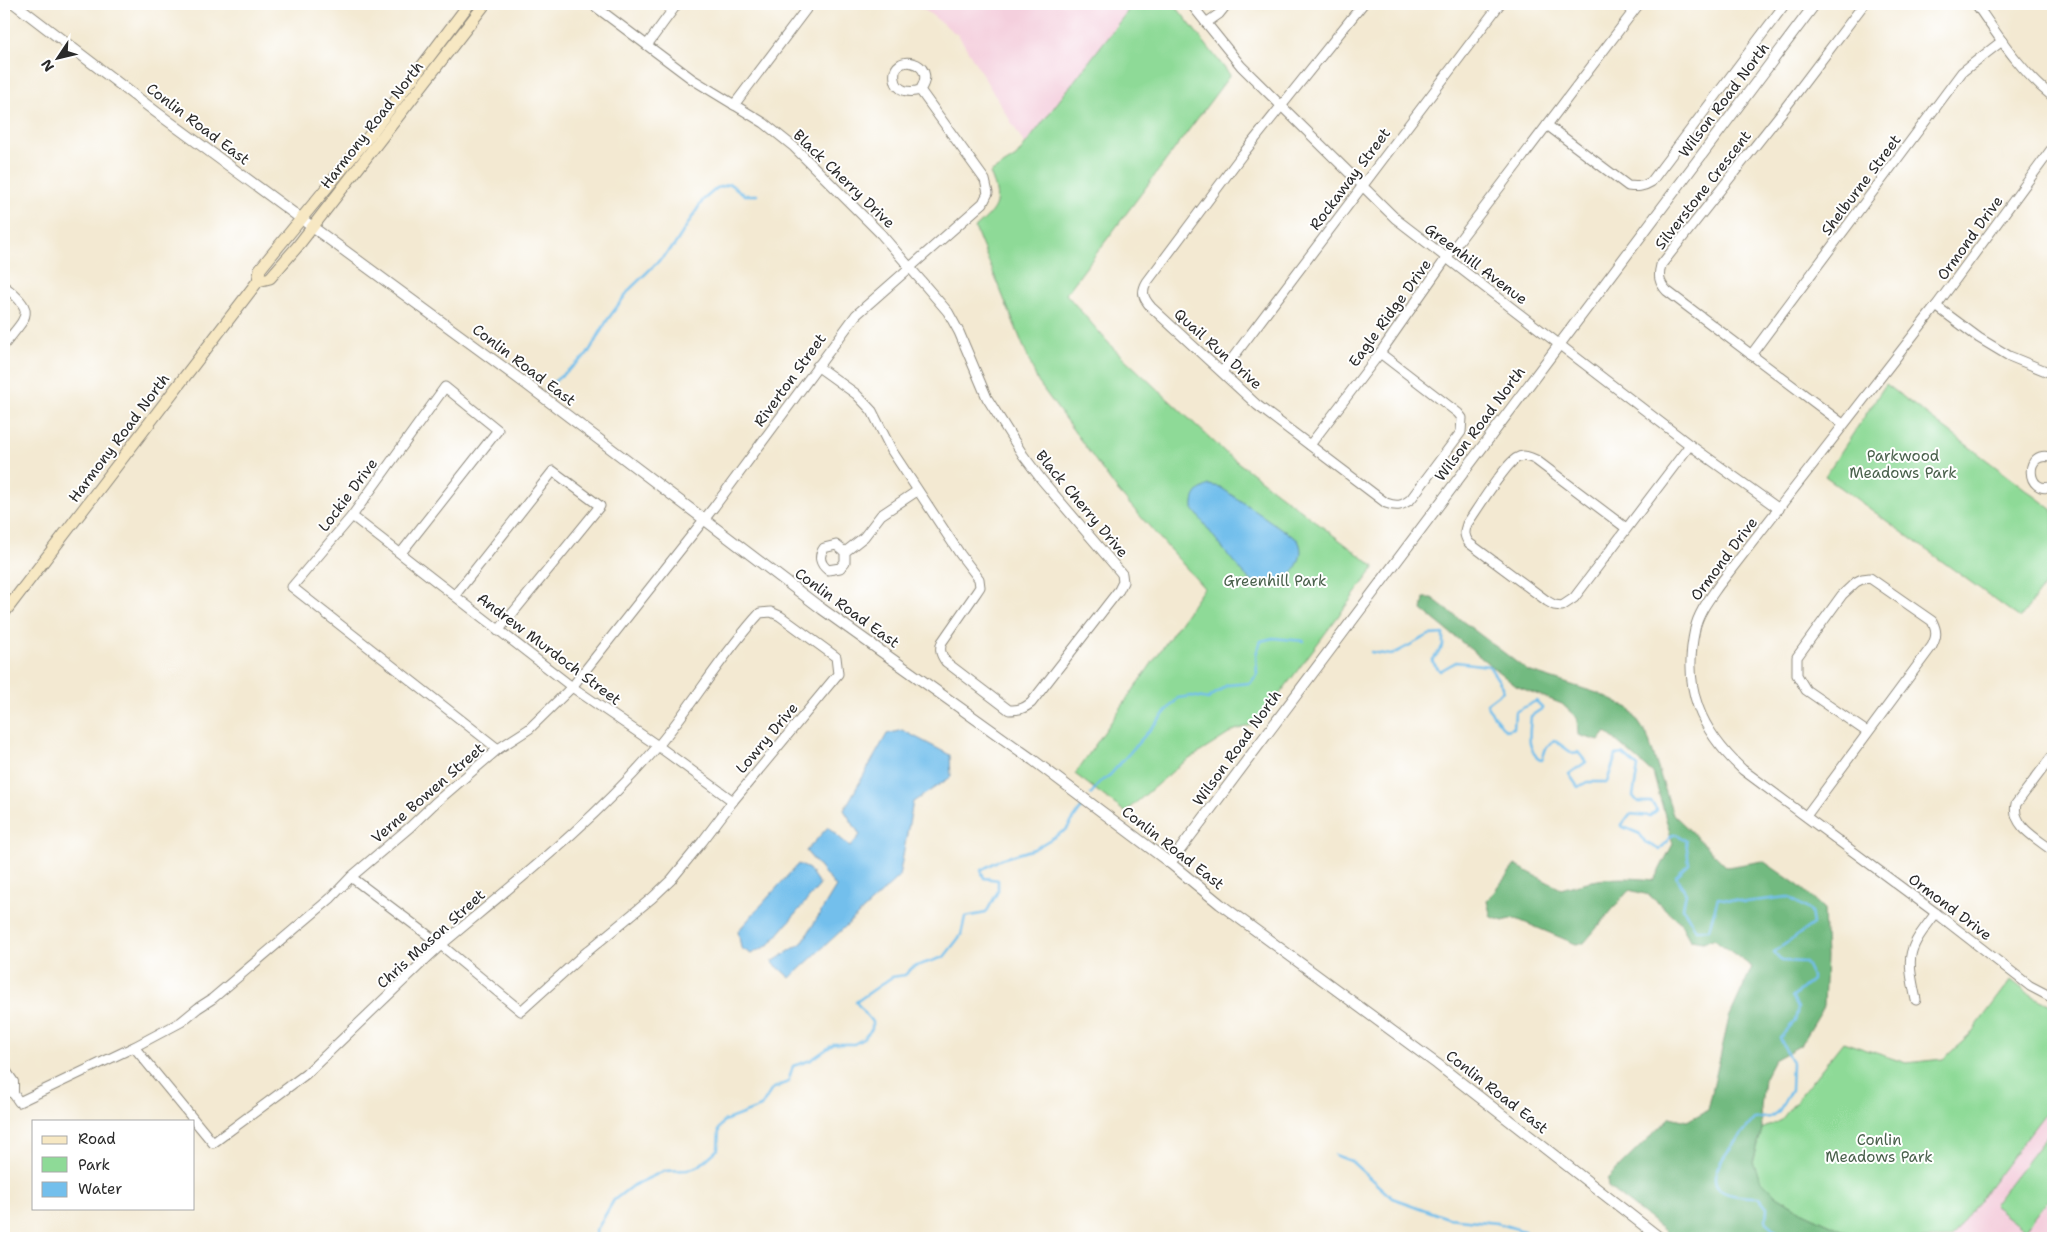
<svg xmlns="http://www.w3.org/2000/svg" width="2057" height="1242" viewBox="0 0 2057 1242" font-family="'Shantell Sans',sans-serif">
<rect width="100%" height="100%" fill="#fff"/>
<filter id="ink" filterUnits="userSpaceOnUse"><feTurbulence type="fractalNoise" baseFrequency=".02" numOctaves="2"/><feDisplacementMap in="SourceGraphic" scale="10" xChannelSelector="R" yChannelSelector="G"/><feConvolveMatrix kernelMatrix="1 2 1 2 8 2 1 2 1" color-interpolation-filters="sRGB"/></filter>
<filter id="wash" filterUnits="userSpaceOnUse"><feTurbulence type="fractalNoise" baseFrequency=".0096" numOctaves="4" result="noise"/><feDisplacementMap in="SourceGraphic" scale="20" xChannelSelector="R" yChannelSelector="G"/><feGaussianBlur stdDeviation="1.12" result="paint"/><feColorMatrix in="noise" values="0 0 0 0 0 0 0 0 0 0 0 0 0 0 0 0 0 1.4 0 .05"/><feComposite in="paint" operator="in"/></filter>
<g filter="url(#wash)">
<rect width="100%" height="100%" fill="#f3e9d2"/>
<!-- built -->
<g fill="#f4cfdd">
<polygon points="917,4 1133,4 1025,145 959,36"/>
<polygon points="2053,1103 2053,1238 1952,1238 1950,1237"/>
</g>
<!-- green -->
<g fill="#8eda97" stroke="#5c8261">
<path d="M1133,4h41l56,71 -164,219 47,54 114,106 148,113 -117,156 -23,7 -55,35 -55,47 -50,-38 129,-186 -87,-98 -79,-108 -63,-154c23,-20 27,-26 15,-55l26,-16z"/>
<polygon points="1886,384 2053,510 2053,574 2020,618 1825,476"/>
<polygon points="2011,980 2032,996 2053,1006 2053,1103 1950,1238 1859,1238 1803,1212 1777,1196 1760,1179 1753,1163 1762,1129 1781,1120 1843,1042 1906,1063 1943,1059 1969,1036"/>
<polygon points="2049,1133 2053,1136 2053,1194 2025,1230 1993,1205"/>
</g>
<!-- forest -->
<path fill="#72ba80" stroke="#4e7256" d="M1424,598h8l96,73 69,22 32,15 18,27 26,79 54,53 36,-6 36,25 25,23 2,48 -2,50 -23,38 -27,15 -10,19 -3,28 1,22 -9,33 7,17 17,17 26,16 56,26h-185l-66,-51 -1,-8 63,-62 17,4 21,-11 21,-92 23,-51 -38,-28 -11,3 -13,-2 -10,-18 -31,-27 -20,-5 -45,53 -8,1 -62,-26 -11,3 -12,-4 -4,-16 28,-36 46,24c37,-11 55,-13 93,-9l19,-36 -20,-71 -47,-41 -7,9 -21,-6 -1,-17 -15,-14 -46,-18 -94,-76z"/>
<!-- water -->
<g fill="#73bfec" stroke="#4f758c">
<path d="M1209,485l11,2 78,53c6,11 2,21 -5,32 -9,12 -24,18 -38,11 -13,-6 -51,-60 -62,-74 -1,-14 4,-19 16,-24z"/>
<polygon points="902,730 950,755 951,777 913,802 899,877 790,978 772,962 802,943 836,887 806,851 828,827 850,847 860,835 844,810 887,734"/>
<polygon points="798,864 809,869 820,885 769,945 751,954 741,948 738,931"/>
</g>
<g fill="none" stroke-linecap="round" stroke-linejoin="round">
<!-- stream -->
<g stroke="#73bfec" stroke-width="2.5">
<polyline points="545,389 587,355 608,319 630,289 674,246 703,200 717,188 730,184 745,195 757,195"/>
<path d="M1371,652l20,3 38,-20 14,-1v12l-11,15 8,10 16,-9 33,4 14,21v4l-16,12 1,5 17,22 9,-2 1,-16 21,-11 7,7 -12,8c-1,15 -6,36 11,44l4,-12 8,-8 18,13 6,-1 8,10 -17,12 9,13 9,-5h20l9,-27 7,-1 15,13 -5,29 5,6h13l6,8 -7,6 -20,-2 -9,12 19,8 5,8 15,8 11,-14 5,-2 10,7 3,23 -13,12 10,17 -3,15 13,22 13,-1 9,-31 27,4 43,-5 23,14 2,13 -39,28 8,9 23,1 7,14v4l-20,17 6,11 -3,13 -15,17 12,25 -1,27 -12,21 -9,6 -16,2c-26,33 -75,79 4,78l9,11 -1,12 7,9 14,9"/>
<polyline points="1091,794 1099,783 1110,775 1178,698 1192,696 1208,699 1227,685 1250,683 1257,675 1256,654 1261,641 1273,638 1304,641"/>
<polyline points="1335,1155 1351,1161 1392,1198 1448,1218 1497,1223 1524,1231 1532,1238"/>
<polyline points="4,1233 14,1238"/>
<polyline points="596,1238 596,1231 614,1200 632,1186 664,1171 687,1170 699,1166 718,1149 719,1129 724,1121 761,1107 772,1089 788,1082 793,1066 811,1060 834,1044 854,1044 863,1039 872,1029 872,1022 856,1002 892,977 905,975 913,967 944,957 961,935 965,917 986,913 998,891 998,880 984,878 981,870 1001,859 1034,849 1066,830 1082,807"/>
</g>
</g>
</g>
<g filter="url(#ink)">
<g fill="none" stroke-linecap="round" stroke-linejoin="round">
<!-- minor casing -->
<g stroke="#8f8a7e" stroke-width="11">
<g id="minor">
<path d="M592,4l100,75 72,44 30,24 87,87 67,78 11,20 28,66 36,57 18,24 81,95 1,8 -4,8 -88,113c-8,6 -12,7 -22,7l-63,-48c-5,-7 -7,-12 -4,-20l34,-49 4,-6 -1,-8 -19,-25 -68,-103 -20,-40 -16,-17 -39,-28"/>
<polyline points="1191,4 1241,66 1396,219 1690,445 1779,509"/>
<path d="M1363,4l-121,151 -95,127c-6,10 -4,16 4,25l106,98 129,98c11,4 16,3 25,-4l50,-67 1,-14 -4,-5 -78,-60"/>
<path d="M1976,4c23,33 45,68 77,93"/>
<polyline points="1206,23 1219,14 1227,4"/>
<polyline points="647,45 677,4"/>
<polyline points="734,105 810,4"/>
<path d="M1547,125l81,61c9,1 15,1 23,-4l134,-178"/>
<path d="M2053,147l-117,159 -217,279c-9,13 -21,28 -24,44 -13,59 5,101 48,141l193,143 94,73 23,12"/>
<path d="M4,286c34,27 22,30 0,59"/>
<polyline points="1936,306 1979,338 2009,356 2053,374"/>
<polyline points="1751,355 1962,72 2002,41"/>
<polyline points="1222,372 1500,4"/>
<path d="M1843,424l-176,-133c-8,-8 -9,-15 -6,-26l121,-153 82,-108"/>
<polyline points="1310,445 1380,353 1452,250 1639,4"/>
<path d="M2053,458c-30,-11 -28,39 0,28"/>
<polyline points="352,516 572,687 658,746 733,801"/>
<path d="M1626,528l-90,-68c-6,-3 -13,-6 -19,-2 -11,5 -41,53 -50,66 -3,8 -3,12 2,19l78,58 7,4 8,1 12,-8 116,-153"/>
<path d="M845,552v10l-5,6 -12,2c-8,-6 -10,-14 -4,-22l12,-3 9,7 19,-15 17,-22 36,-24"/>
<polyline points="401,553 498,430 445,387 352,516 292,587 498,749"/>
<polyline points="455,595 553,471 600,506 498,631"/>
<path d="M2053,755l-37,49c-5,22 22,35 37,47"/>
<path d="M1806,816l126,-170c5,-10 5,-15 0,-25l-62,-43 -8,1 -6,3 -14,13 -45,62v18l9,15 61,42"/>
<path d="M351,877l90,68 80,66 62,-56 69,-57 19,-18 31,-38 31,-41 105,-127 -2,-17 -56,-41 -9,-4 -11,1c-38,41 -66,90 -102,133 -63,75 -142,136 -217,199l-13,12 -122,117 -93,69 -79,-96 47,-25 17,-14 14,-9 119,-101 20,-21 59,-50 25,-24 63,-54 31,-20 43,-42 142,-180 142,-192 127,-112 5,-10 -3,-13 -65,-90c20,-29 -30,-39 -25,-11 2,13 15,14 25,11"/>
<path d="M1916,1000c-10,-47 -9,-49 20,-87"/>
<polyline points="13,1093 19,1102 134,1047"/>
</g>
</g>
<!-- tertiary casing -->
<g stroke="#8f8a7e" stroke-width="12">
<g id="tertiary">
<polyline points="15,4 156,112 526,384 822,609 1033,760 1170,863 1220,904 1437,1064 1660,1238"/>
<polyline points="1170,863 1815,4"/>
<polyline points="4,1069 13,1082 13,1093 4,1089"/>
</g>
</g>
<!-- secondary casing -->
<g stroke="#8f8a7e" stroke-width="13">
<g id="secondary">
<polyline points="258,281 270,278 297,247 485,4"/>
<polyline points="4,613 258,281 260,269 370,135 469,4"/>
</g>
</g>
<!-- minor -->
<use href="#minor" stroke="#fff" stroke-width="9"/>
<!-- tertiary -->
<use href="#tertiary" stroke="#fff" stroke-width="10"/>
<!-- secondary -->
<use href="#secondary" stroke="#f7e8c3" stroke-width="11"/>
</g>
</g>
<g text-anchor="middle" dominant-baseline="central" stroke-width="4" stroke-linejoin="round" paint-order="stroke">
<!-- street labels -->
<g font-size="15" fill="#2b2b2b" stroke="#fff">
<text transform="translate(1724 100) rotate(-53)">Wilson Road North</text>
<text transform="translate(198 124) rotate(37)">Conlin Road East</text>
<text transform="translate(372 125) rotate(-52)">Harmony Road North</text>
<text transform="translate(844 179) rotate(44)">Black Cherry Drive</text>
<text transform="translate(1350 179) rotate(-53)">Rockaway Street</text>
<text transform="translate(1861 185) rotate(-53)">Shelburne Street</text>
<text transform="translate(1703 190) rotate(-52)">Silverstone Crescent</text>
<text transform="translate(1970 238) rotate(-54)">Ormond Drive</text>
<text transform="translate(1476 264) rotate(37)">Greenhill Avenue</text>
<text transform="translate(1390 313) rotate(-54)">Eagle Ridge Drive</text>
<text transform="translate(1218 349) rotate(42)">Quail Run Drive</text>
<text transform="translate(524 365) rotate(37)">Conlin Road East</text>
<text transform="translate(790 380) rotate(-54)">Riverton Street</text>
<text transform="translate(1480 424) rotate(-53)">Wilson Road North</text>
<text transform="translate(119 438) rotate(-53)">Harmony Road North</text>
<text transform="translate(348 495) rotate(-53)">Lockie Drive</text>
<text transform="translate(1082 504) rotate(50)">Black Cherry Drive</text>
<text transform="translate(1724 559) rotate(-53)">Ormond Drive</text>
<text transform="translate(847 608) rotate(36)">Conlin Road East</text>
<text transform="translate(549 649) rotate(37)">Andrew Murdoch Street</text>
<text transform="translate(767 738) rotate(-50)">Lowry Drive</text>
<text transform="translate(1237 748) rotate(-54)">Wilson Road North</text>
<text transform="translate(428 793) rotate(-41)">Verne Bowen Street</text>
<text transform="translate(1173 848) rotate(38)">Conlin Road East</text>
<text transform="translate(1950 907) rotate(37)">Ormond Drive</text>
<text transform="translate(431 939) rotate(-42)">Chris Mason Street</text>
<text transform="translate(1497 1092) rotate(38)">Conlin Road East</text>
</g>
<!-- park labels -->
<g font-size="15" fill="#49604b" stroke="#fff">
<text x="1903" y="456">Parkwood<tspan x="1903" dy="17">Meadows Park</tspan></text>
<text x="1275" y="581">Greenhill Park</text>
<text x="1879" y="1140">Conlin<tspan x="1879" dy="17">Meadows Park</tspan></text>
</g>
</g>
<!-- margin -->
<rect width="2057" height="1242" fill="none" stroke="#fff" stroke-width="20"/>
<!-- legend -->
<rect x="32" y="1120" width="162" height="90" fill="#ffffff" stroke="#aaaaaa"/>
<rect x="42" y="1136" width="25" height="8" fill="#f7e8c3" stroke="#aaaaaa"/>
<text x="78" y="1144" font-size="15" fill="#2b2b2b">Road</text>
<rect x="42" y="1157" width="25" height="15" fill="#8eda97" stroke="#aaaaaa"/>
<text x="78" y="1170" font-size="15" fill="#2b2b2b">Park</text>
<rect x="42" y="1182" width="25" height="15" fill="#73bfec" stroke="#aaaaaa"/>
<text x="78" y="1194" font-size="15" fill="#2b2b2b">Water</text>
<!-- north arrow -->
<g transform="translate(58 58) rotate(235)" stroke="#ffffff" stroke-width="4" paint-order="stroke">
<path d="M0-4L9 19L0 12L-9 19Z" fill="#2b2b2b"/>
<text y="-8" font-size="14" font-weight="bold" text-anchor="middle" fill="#2b2b2b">N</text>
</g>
</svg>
